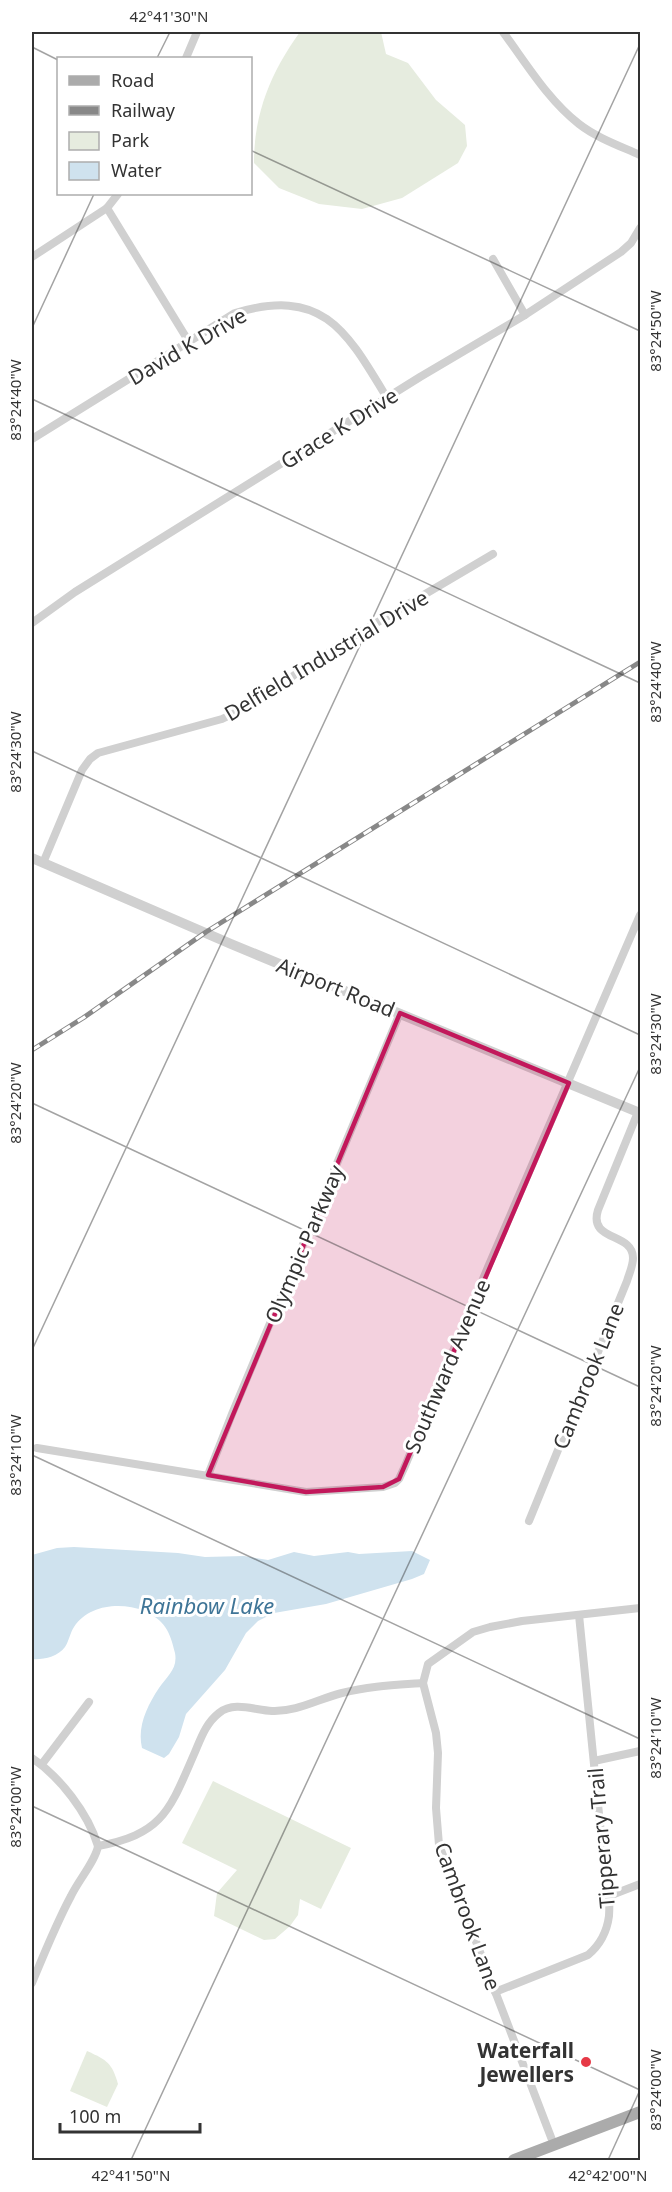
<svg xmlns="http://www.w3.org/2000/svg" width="672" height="2192" viewBox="0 0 672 2192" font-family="'Noto Sans',sans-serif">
<rect width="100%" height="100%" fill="#fff"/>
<!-- green -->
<g fill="#e6ecdf">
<path d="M300,32h81l5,22 22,9 28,37 29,25 2,21 -9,17 -56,35 -40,11 -43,-5 -40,-16 -25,-25c0,-50 17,-91 46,-131z"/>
<polygon points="213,1781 351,1848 321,1909 300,1899 298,1915 290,1926 275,1939 264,1940 214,1916 217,1893 237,1870 182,1843"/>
<path d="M87,2051c20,9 25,12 31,33l-11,23 -37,-16z"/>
</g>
<!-- water -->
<path fill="#cfe2ee" d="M74,1547l104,6 27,4 39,-1 24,4 26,-8 20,4 34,-4 11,2 53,-3 18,9 -6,14 -12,5 -86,25 -52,9 -16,8 -12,12 -21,37 -39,44 -7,23 -10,17 -5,4 -22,-10c-5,-21 5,-42 17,-60 8,-12 19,-19 16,-35 -5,-21 -10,-33 -31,-42 -22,-9 -55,-7 -70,16 -4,6 -5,14 -9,20 -7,10 -23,13 -33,12v-104l25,-7z"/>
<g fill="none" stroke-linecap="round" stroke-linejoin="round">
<!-- minor -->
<g stroke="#d0d0d0" stroke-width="8">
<path d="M503,32c23,31 45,68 76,92 18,14 41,22 61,31"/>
<polyline points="186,58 197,32"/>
<polyline points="107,208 189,342"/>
<polyline points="32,257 107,208 118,194"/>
<polyline points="493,259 525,315"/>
<path d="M32,439l203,-126c88,-26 111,17 152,85"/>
<polyline points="32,623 75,592 420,377 525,315 621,252 631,243 640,228"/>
<polyline points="43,863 82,770 90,759 98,753 222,719 245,708 344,642 493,554"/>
<polyline points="37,1448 306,1492 383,1487 395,1483 399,1479 405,1466 488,1267 640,915"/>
<polyline points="208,1475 232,1414 400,1013"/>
<path d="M529,1521l98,-240c2,-7 6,-15 6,-23 0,-26 -45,-16 -35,-48l40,-98"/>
<path d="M32,1758c28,19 56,55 66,88"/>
<polyline points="594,1761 640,1751"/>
<polyline points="42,1764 89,1702"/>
<path d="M98,1846c66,-12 72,-37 97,-94 6,-14 11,-29 24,-39 15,-12 35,-3 53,-2 25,1 46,-12 70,-18 27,-7 54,-8 81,-10"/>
<polyline points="609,1896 640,1884"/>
<path d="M32,1983c12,-29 24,-59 39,-87 7,-15 25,-36 27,-50"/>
<path d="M495,1992l93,-37c12,-10 19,-24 21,-39 2,-31 -6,-61 -9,-92 -7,-70 -14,-139 -21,-209"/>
<polyline points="554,2145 439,1845 436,1808 438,1753 436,1733 423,1683 428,1664 473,1632 490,1627 522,1621 640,1608"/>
</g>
<!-- tertiary -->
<polyline stroke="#d0d0d0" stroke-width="10" points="32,858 231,944 640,1113"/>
<!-- primary -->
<polyline stroke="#ababab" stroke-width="12" points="514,2160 640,2112"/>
<!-- rail casing -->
<g stroke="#888" stroke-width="5">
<polyline id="rail" points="32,1050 83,1018 206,932 640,662"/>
</g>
<!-- rail -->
<use href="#rail" stroke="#fff" stroke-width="3" stroke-dasharray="9" stroke-linecap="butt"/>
</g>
<!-- marked area -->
<path fill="#c2185b" fill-opacity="0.2" stroke="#c2185b" stroke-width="4.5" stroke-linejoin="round" d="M400,1013l169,70 -170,396 -16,8 -77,5 -98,-17z"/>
<!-- ticks -->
<path fill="none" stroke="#333" stroke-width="1.5" stroke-opacity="0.45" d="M32,47l26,13M157,58l13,-26M250,150l390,181M32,328l62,-134M32,399l608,284M32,751l608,284M32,1103l608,284M32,1350l608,-1306M32,1455l608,284M32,1806l608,284M32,2158l5,2M131,2160l509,-1093M608,2160l32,-70"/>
<!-- markers -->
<circle fill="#e63946" stroke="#fff" stroke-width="2" cx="586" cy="2062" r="6"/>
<g text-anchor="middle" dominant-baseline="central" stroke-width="6" stroke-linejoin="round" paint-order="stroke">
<!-- street labels -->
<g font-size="21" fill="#333" stroke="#fff">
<text transform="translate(187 346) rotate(-30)">David K Drive</text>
<text transform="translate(339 428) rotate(-32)">Grace K Drive</text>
<text transform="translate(326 655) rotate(-31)">Delfield Industrial Drive</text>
<text transform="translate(336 987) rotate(22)">Airport Road</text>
<text transform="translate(304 1244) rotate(-67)">Olympic Parkway</text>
<text transform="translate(447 1366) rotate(-67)">Southward Avenue</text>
<text transform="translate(588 1376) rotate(-68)">Cambrook Lane</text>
<text transform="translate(601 1838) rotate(-95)">Tipperary Trail</text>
<text transform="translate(468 1916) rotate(70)">Cambrook Lane</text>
</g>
<!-- poi labels -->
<g font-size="21" font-weight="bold" fill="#333" stroke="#fff" text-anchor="end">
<text x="574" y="2050">Waterfall<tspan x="574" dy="24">Jewellers</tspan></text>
</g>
<!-- water labels -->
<g font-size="22" font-style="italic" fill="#3f7597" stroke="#fff">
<text x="207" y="1605">Rainbow Lake</text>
</g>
</g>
<!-- border -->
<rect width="672" height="2192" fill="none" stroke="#ffffff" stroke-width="66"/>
<!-- legend -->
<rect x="57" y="57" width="195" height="138" fill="#ffffff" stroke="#adadad" stroke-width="1.5"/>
<rect x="69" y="76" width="30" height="9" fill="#ababab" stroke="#adadad" stroke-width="1.5"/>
<text x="111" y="87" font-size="18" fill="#333333">Road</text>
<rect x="69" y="106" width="30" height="9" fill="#888888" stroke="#adadad" stroke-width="1.5"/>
<text x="111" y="117" font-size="18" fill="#333333">Railway</text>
<rect x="69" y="132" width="30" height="18" fill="#e6ecdf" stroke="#adadad" stroke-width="1.5"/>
<text x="111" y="147" font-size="18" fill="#333333">Park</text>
<rect x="69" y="162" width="30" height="18" fill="#cfe2ee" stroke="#adadad" stroke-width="1.5"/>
<text x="111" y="177" font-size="18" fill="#333333">Water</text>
<!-- scale -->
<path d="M60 2123v9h140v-9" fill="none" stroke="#333333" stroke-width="3"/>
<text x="69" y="2123" font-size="18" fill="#333333" stroke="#ffffff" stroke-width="4.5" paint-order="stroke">100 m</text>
<rect x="33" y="33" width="606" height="2126" fill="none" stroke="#333" stroke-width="2"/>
<g font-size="15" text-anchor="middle" fill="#333">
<text x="169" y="22">42°41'30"N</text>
<text transform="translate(656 331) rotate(-90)" y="5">83°24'50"W</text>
<text transform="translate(16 400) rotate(-90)" y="5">83°24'40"W</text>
<text transform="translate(656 682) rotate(-90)" y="5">83°24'40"W</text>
<text transform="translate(16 752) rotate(-90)" y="5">83°24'30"W</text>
<text transform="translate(656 1034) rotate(-90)" y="5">83°24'30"W</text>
<text transform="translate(16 1103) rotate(-90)" y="5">83°24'20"W</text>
<text transform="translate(656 1386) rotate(-90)" y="5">83°24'20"W</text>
<text transform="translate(16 1455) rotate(-90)" y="5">83°24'10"W</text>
<text transform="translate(656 1738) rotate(-90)" y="5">83°24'10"W</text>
<text transform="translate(16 1807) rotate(-90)" y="5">83°24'00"W</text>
<text transform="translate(656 2090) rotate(-90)" y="5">83°24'00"W</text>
<text x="131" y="2181">42°41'50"N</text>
<text x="608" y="2181">42°42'00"N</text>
</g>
</svg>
